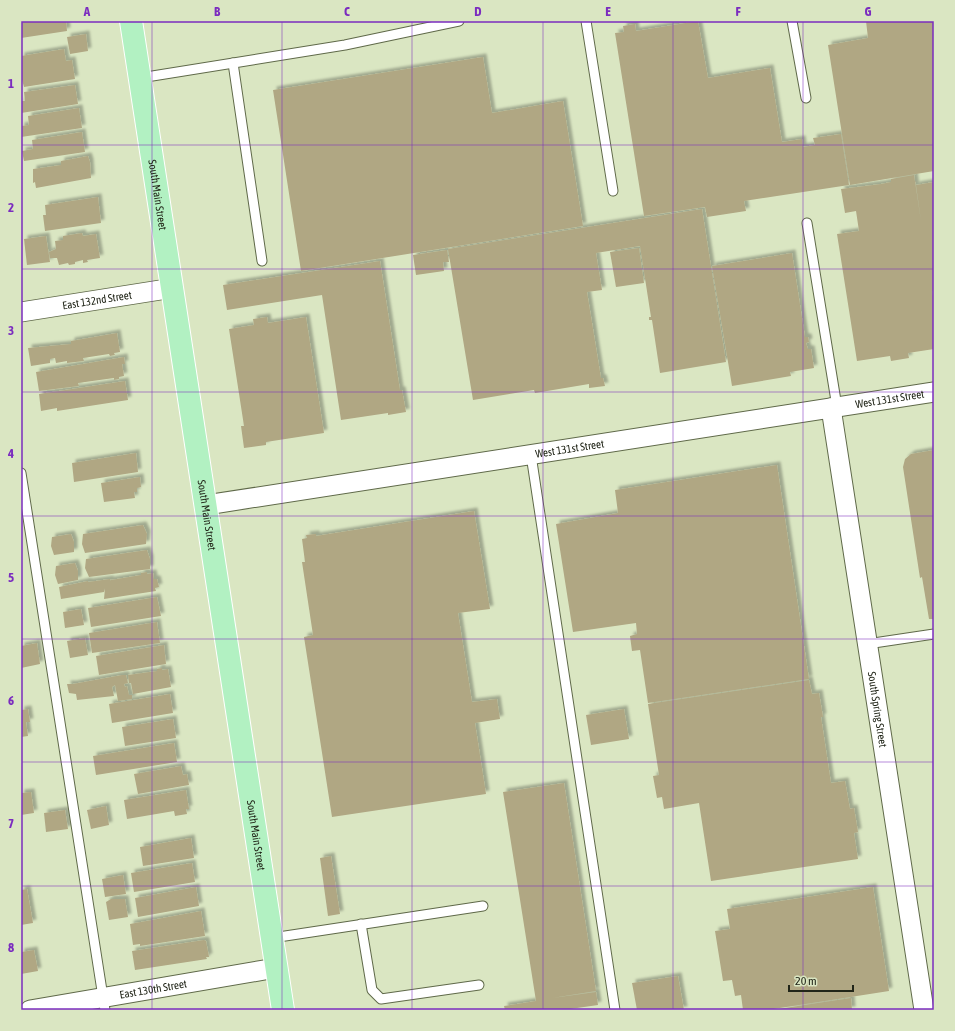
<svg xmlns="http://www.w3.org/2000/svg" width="955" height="1031" viewBox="0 0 955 1031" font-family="'Asap Condensed',sans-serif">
<defs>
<filter id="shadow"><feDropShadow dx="3.5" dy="-3.5" stdDeviation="1" flood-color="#0004"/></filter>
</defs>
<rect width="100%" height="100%" fill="#dae6c2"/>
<!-- building -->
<g fill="#b0a783" filter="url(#shadow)">
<polygon points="21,21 66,21 67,31 21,38"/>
<polygon points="698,21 708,78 770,68 782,142 802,139 803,147 815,145 813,138 841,134 849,185 744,201 746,211 707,217 705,207 644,216 615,33 624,32 623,26 635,24 636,31"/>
<polygon points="866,21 934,21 934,171 850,185 828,45 868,38"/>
<polygon points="86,34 88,51 70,54 67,37"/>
<polygon points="64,49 66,61 72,60 75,79 24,87 21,76 21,56"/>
<polygon points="483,57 492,113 563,101 583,226 301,271 273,90"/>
<polygon points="75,85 78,104 21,113 21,101 25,101 24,92"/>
<polygon points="79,108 82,128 21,137 21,126 29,125 28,116"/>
<polygon points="82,132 85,152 24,161 22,151 33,149 32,140"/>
<polygon points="88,156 90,162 91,178 36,188 35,182 33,183 33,169 61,165 61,161"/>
<polygon points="914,175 921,221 916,185 934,182 934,291 932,291 934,302 934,349 908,353 909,358 891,361 890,356 857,361 837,234 859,231 856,211 845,213 841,189 881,184 891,182 891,179"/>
<polygon points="98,197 101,223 45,231 43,215 46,215 45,205"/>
<polygon points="702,209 726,362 660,373 652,320 649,320 649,317 651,317 640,246 596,253 602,290 587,292 601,378 603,378 605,386 589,388 589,384 535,393 534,390 473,400 448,249"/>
<polygon points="82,233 83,236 96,234 100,258 87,260 88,262 83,263 83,260 75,262 75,264 69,265 68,263 59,265 57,258 50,258 49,252 56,249 55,241 63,240 63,236"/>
<polygon points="46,236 50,262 27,265 24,239"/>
<polygon points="639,248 644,283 616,287 610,252"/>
<polygon points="447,250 449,262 443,262 444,271 416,275 413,255"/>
<polygon points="792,253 805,337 808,337 809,342 806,343 808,349 811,349 814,368 790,372 791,376 732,386 712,266"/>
<polygon points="380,261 400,390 402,390 406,412 388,415 388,413 341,420 322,295 227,310 223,285"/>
<polygon points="267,317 268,323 306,317 324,433 266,442 266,445 244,448 241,426 244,426 229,329 254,325 253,319"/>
<polygon points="117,333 120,352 114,353 115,355 110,356 109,354 83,358 84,361 67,363 67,361 56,363 55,358 50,359 50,363 31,366 28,348 71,344 71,341"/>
<polygon points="124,357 125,364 122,364 124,376 119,377 119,379 114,380 114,378 78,383 79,386 39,391 36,372"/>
<polygon points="125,381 128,400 57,411 57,408 41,411 39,394"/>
<polygon points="934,450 934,619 929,619 922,577 920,578 903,467 905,459 911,454"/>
<polygon points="136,453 138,472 74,482 72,463"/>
<polygon points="777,465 809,679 648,703 640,650 632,651 630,636 637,634 636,623 573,632 556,524 618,513 615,490"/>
<polygon points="140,477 141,487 137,488 137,492 134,492 135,498 104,502 101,483"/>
<polygon points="474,511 490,609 458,613 472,702 497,699 500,719 475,723 486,794 332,817 304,637 313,635 302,562 305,562 302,539 307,538 306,535 316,534 316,536"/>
<polygon points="143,525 147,534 146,544 85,553 82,544 83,534"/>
<polygon points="71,534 74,542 74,552 54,555 51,546 52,537"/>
<polygon points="147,550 150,559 150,569 89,577 85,568 86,559"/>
<polygon points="75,563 78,571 78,580 58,584 55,575 56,566"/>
<polygon points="147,572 147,574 153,573 154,579 157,579 159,587 155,588 156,591 104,599 105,588 104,592 61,599 59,587 88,581 88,582 110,579 111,581 111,580 141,575 141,573"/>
<polygon points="157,597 161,616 91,627 88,608"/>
<polygon points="81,609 84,625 65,628 63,612"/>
<polygon points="157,622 160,643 92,653 89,633"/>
<polygon points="85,638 88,655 70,658 67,641"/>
<polygon points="37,643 40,664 21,668 21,646"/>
<polygon points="164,645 166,664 99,675 96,656"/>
<polygon points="162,668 162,670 168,669 171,687 133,694 131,683 129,683 128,675 157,671 157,669"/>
<polygon points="122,675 126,675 128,683 124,684 125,687 127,686 129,695 132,695 132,699 118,701 115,685 112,687 114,696 77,700 76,694 69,693 67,684 73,684"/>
<polygon points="809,680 812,694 819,693 823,717 821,717 831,783 845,781 850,809 854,808 858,832 854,833 858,859 711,881 699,803 664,809 662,797 657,798 653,776 659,775 648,704"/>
<polygon points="170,694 173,713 112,723 109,704"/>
<polygon points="28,709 30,722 26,722 28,736 21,737 21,710"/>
<polygon points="624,709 629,739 591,745 586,715"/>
<polygon points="173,719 176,738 125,746 122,727"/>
<polygon points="174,743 177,762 96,775 93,756"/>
<polygon points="181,766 183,775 187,774 189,785 138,794 134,774"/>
<polygon points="564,783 596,991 552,998 596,992 598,1005 563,1010 505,1010 504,1006 536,1001 503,792"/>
<polygon points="186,790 189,809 186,809 187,814 175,816 174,811 127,819 124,800"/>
<polygon points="31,792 34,813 21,815 21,793"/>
<polygon points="106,806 109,825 91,829 87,810"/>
<polygon points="65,810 68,829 46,832 44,813"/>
<polygon points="191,838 194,858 143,866 140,847"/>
<polygon points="331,856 340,914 328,916 320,858"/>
<polygon points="192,863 195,882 134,892 131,873"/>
<polygon points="123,875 126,894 105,897 102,879"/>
<polygon points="196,887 199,906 138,917 135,898"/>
<polygon points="873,887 889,991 767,1010 743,1010 741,995 735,996 732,980 723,981 715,931 730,929 727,909"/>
<polygon points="27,889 33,923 21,925 21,890"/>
<polygon points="111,899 125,899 128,917 109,920 106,902"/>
<polygon points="201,911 205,936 140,946 140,944 133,945 130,924"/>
<polygon points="204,940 206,941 209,957 206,957 207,959 135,970 132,951"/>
<polygon points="34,950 38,971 21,974 21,952"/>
<polygon points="678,976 684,1010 637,1010 632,983"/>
<polygon points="851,998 852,1010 778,1010 778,1009"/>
</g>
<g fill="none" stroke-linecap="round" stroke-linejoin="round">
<!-- lane casing -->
<g stroke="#5f6949" stroke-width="11">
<g id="lane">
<polyline points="586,21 613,191"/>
<polyline points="792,21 806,98"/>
<polyline points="233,63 262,261"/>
<polyline points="140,78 345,45 459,21"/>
<polyline points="807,223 837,407"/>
<polyline points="531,455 615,1010"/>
<polyline points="21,473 105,1010"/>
<polyline points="867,644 934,634"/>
<polyline points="361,924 372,990 381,999 479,985"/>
<polyline points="272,938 483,906"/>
</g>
</g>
<!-- street casing -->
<g stroke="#5f6949" stroke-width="21">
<g id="street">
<path id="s1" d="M21,312l152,-24"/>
<path id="s2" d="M831,408l93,602"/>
<path id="s3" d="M206,505l728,-113"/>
<path id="s4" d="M30,1010l246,-42"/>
</g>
</g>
<!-- primary casing -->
<g stroke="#fff" stroke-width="24">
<g id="primary">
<path id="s5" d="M131,21l152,989"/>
</g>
</g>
<!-- lane -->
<use href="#lane" stroke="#fff" stroke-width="9"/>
<!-- street -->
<use href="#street" stroke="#fff" stroke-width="19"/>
<!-- primary -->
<use href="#primary" stroke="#b2f1c2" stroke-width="22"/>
</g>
<!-- grid -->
<path fill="none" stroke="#7b2cbf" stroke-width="1" stroke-opacity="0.55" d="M152,21v989M282,21v989M412,21v989M543,21v989M673,21v989M803,21v989M21,145h913M21,269h913M21,392h913M21,516h913M21,639h913M21,762h913M21,886h913"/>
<g text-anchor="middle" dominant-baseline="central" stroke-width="3.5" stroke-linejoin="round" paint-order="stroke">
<!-- street labels -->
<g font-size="11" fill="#212518" stroke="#dae6c2">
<text stroke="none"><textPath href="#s5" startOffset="176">South Main Street</textPath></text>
<text stroke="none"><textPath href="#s1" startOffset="77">East 132nd Street</textPath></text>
<text stroke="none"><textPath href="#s3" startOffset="692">West 131st Street</textPath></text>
<text stroke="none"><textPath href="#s3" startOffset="368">West 131st Street</textPath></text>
<text stroke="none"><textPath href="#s5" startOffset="500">South Main Street</textPath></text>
<text stroke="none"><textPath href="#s2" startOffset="305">South Spring Street</textPath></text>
<text stroke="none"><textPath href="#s5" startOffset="824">South Main Street</textPath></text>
<text stroke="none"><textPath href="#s4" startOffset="125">East 130th Street</textPath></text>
</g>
</g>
<!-- border -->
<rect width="955" height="1031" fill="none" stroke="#dae6c2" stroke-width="44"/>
<!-- scale -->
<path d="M789 985v6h64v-6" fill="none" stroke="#212518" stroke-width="2"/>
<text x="795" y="985" font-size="12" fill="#212518" stroke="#dae6c2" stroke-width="3" paint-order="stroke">20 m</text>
<rect x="22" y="22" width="911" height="987" fill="none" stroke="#7b2cbf" stroke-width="1.5"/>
<g font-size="13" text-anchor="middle" font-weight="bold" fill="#7b2cbf">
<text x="87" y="16">A</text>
<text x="217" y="16">B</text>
<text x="347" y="16">C</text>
<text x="478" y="16">D</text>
<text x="608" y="16">E</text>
<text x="738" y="16">F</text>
<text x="868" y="16">G</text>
<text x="11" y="88">1</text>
<text x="11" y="212">2</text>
<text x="11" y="335">3</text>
<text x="11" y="458">4</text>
<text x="11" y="582">5</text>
<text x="11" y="705">6</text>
<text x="11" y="828">7</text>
<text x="11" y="952">8</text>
</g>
</svg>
